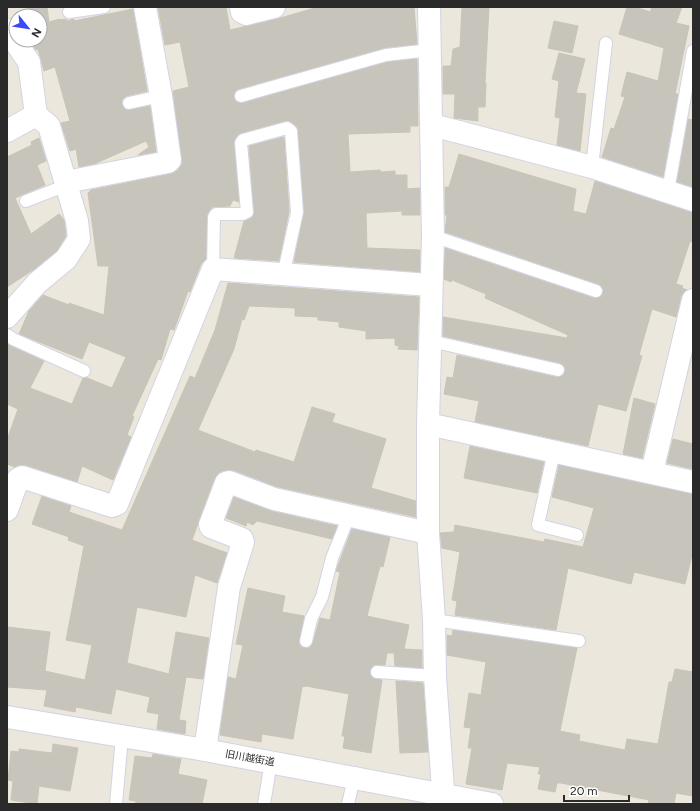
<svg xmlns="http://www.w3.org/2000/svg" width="700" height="811" viewBox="0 0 700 811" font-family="Figtree,'Noto Sans JP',sans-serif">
<rect width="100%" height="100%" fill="#ece7dc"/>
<!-- building -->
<g fill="#c7c5bb" stroke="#c8c4b6">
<polygon points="28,7 47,7 49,22 60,19 60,20 66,19 67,21 74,19 74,21 133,9 147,91 127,96 122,100 122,104 127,110 150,106 156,152 138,155 149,147 146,141 94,164 79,167 76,149 70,151 61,123 70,121 55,67 44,71 38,49 36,50 34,47 33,40 40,40 40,16 29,16"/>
<polygon points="158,7 226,7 230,30 277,19 318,7 414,7 417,44 384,48 239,89 235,91 234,98 236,102 243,103 387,62 417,59 418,126 410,126 410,132 348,134 350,172 380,170 381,172 395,171 395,175 407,175 407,189 420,188 420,215 402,215 402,211 366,213 367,248 420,250 420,272 294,262 304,212 298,128 291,122 285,121 241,133 235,139 234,144 239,202 233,200 230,206 213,207 208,213 206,259 201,264 190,292 188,291 174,330 170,329 161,360 158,359 132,416 134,417 127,435 131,437 113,480 82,466 77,482 26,465 15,467 7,464 7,440 18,409 7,404 7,344 44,361 30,388 72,404 83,378 87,378 112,388 126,357 89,342 82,359 19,334 29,311 43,295 69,305 69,303 104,315 109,266 98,266 88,193 91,190 170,174 177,171 182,164 173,91 189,87 180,42 165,45"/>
<polygon points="462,7 489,7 485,83 486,83 485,107 478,107 478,121 454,118 455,94 443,94 443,66 451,66 453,49 460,47"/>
<polygon points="627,7 635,7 650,12 652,7 682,7 676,23 689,26 675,94 678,94 663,177 602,157 611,128 614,129 625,97 621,96 627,72 658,81 664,48 619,34"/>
<polygon points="554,21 578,26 572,53 548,48"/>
<polygon points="559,53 585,59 576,93 586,94 580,151 557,145 560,118 555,117 559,81 552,79"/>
<polygon points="688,119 693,120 693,187 677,182"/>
<polygon points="284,137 289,211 279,261 234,258 244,221 251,218 254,212 249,146"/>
<polygon points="39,138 46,161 37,165 45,185 15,198 31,234 59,214 64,220 66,236 57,251 36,268 7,287 7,157 32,145 31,142"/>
<polygon points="459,154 576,189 573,211 586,214 595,181 693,212 693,242 690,241 676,284 683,286 682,288 687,290 681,297 676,317 652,309 639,355 642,356 626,411 598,404 588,446 475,422 479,401 444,394 447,377 453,378 457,355 556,377 563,375 565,371 563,365 560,363 443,336 443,317 567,338 568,335 485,298 486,294 452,280 451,282 444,279 445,248 594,298 601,297 603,290 598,284 445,232 447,215 445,215 445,187 449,187"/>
<polygon points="228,283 419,297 417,350 398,349 399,346 395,345 395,338 366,339 366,331 339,327 339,322 318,320 318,317 295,316 295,308 249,306 244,320 242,319 234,349 198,430 255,452 256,450 294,462 312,407 335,414 332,422 386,439 371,488 416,501 416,517 278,487 233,470 222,471 214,479 192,540 227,553 217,583 195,575 186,617 137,607 127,663 169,674 176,632 209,638 203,679 186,677 179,720 186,721 185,734 157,729 159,714 147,712 150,697 116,689 111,714 76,707 75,712 44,706 47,690 7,687 7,627 50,632 45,671 85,680 92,645 66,640 84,546 68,540 69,537 32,524 42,496 71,506 69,512 122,530 190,376 195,378 215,330"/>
<polygon points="634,398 655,404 642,458 623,454"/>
<polygon points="673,439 693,444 693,469 667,463"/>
<polygon points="470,446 544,462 537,493 464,478"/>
<polygon points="559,465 693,494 693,551 685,584 634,572 631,584 568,568 556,630 455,615 457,601 452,600 460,552 442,548 440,533 454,532 455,525 544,542 545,539 583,547 594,508 552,497"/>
<polygon points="234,497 271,511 337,526 332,539 257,521 253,525 247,522 246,526 226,518"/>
<polygon points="352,529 390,537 383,567 380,566 367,616 409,625 404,649 422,650 422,668 395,666 394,653 387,653 385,665 374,665 371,668 370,672 373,678 382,680 371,753 343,748 345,736 342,736 349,694 306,686 302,687 293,739 262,734 261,742 220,735 228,677 236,679 243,645 236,644 248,588 285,596 282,612 304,616 299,643 301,647 309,648 313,643 320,618 330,620 340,572 336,571"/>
<polygon points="453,630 577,648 560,731 580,735 579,741 625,750 627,739 658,744 669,682 672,682 675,669 693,672 693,796 676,793 674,804 648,804 649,800 561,783 557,783 555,792 538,789 541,774 538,774 540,767 507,763 502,790 466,784 472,748 468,748 471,728 464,727 469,693 481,695 486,662 447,655 447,635 452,636"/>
<polygon points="396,681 423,683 428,752 400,753"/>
<polygon points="53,744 78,748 70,791 39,786 37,804 11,800 13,781 8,780 11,751 19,752 19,749 52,753"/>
<polygon points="153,754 181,759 178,774 207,780 202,804 135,804 136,801 129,800 135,756 152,758"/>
</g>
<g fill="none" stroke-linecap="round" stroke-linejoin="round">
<!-- service casing -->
<g stroke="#d2d3e3" stroke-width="14">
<g id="service">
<polyline points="69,12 104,7"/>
<polyline points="241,96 386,55 430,50"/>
<polyline points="129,103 161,96"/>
<polyline points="592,167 606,43"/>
<polyline points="668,191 693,51"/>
<polyline points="26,201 67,185"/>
<polyline points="433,236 596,291"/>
<polyline points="213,269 214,217 216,214 243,214 247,212 241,143 243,140 287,128 291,131 297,212 283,276"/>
<polyline points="7,335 13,339 84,371"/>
<polyline points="431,341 558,370"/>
<polyline points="554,451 538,525 577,535"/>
<polyline points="434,620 579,641"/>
<polyline points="306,641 311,619 322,597 332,558 349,516"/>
<polyline points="377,672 435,676"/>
<polyline points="116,804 122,737"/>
<polyline points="264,804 271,762"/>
<polyline points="348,804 354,778"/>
</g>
</g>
<!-- minor casing -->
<g stroke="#d2d3e3" stroke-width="24">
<g id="minor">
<polyline points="241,7 242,12 246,14 274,7"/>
<polyline points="429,7 433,236 428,424 428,533 434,620 435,676 444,804"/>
<polyline points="7,30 29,62 36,115 49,126 77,221 79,239 66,259 37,283 7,317"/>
<polyline points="432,125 592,167 693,200"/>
<polyline points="7,131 36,115"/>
<polyline points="66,182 168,162 170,160 161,96 145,7"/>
<polyline points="428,424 693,482"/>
<polyline points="652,472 693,300"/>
<polyline points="7,510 18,479 22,477 112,506 117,504 213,269 430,285"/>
<polyline points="205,750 229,587 243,542 242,539 211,527 210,525 226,483 229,482 274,499 428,533"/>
<polyline points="354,778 492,804"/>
</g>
</g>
<!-- tertiary casing -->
<g stroke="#d2d3e3" stroke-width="24">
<polyline id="tertiary" points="7,717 205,750 354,778"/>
</g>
<!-- service -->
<use href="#service" stroke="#fff" stroke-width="12"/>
<!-- minor -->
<use href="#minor" stroke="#fff" stroke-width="22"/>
<!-- tertiary -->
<use href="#tertiary" stroke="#fff" stroke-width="22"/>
</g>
<g text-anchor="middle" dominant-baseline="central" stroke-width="3" stroke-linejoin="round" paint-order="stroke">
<!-- street labels -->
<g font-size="10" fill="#2a2a2a" stroke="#fff">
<text transform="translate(250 758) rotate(10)">旧川越街道</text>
</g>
</g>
<!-- border -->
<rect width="700" height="811" fill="none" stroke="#2a2a2a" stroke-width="16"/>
<!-- north arrow -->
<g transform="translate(28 28) rotate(120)"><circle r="19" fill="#ffffff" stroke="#aaaaaa"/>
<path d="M0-3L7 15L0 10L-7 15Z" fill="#3d48f9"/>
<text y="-6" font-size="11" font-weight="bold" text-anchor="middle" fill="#2a2a2a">N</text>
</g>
<!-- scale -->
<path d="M564 795v6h65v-6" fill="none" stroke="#2a2a2a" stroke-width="2"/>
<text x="570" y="795" font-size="12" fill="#2a2a2a" stroke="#ffffff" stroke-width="3" paint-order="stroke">20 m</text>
</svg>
